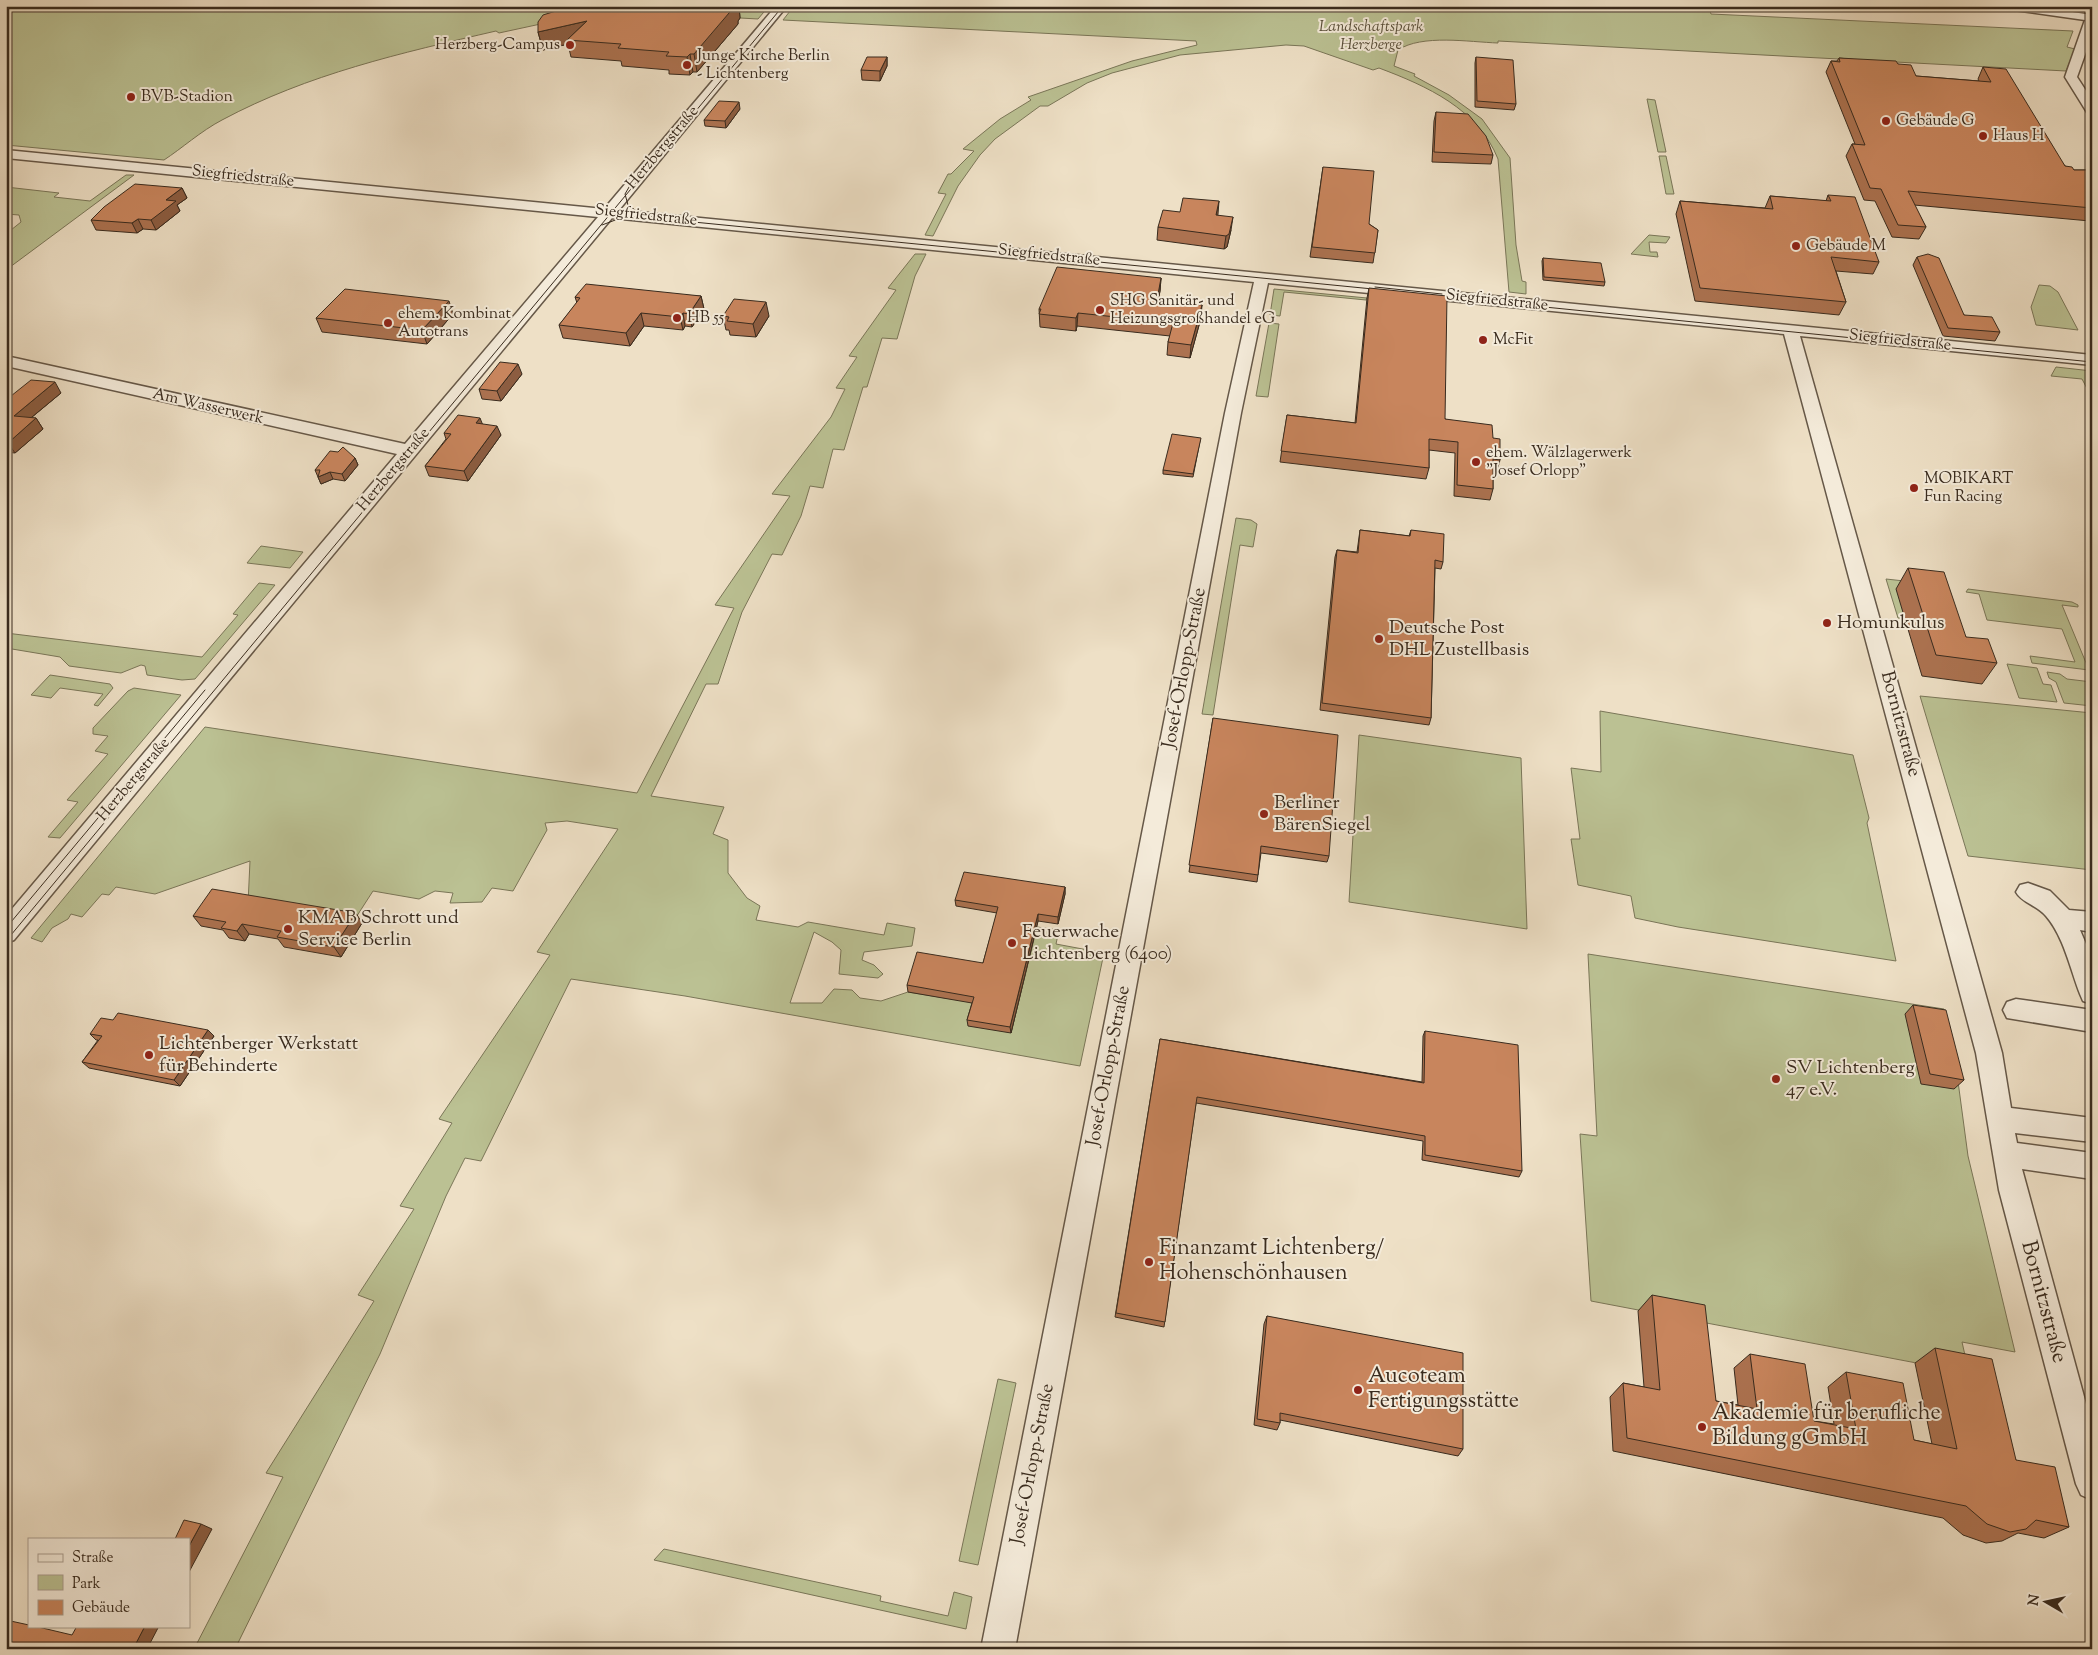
<svg xmlns="http://www.w3.org/2000/svg" width="2098" height="1655" viewBox="0 0 2098 1655" font-family="'Sorts Mill Goudy',serif">
<rect width="100%" height="100%" fill="#eee0c6"/>
<filter id="stains"><feTurbulence type="fractalNoise" baseFrequency=".004" numOctaves="4"/><feColorMatrix values="0 0 0 0 .2 0 0 0 0 .09 0 0 0 0 .02 0 0 0 .5 -.17"/></filter>
<radialGradient id="worn" r=".72"><stop offset=".6" stop-color="#630" stop-opacity="0"/><stop offset="1" stop-color="#630" stop-opacity=".3"/></radialGradient>
<!-- green -->
<g fill="#bbc193" stroke="#7a7658">
<path d="M11,6h758l-11,13 -142,-8 -43,6 -74,16 -3,-2c-95,22 -188,43 -274,89 -21,11 -41,29 -58,40l-158,-15v-135z"/>
<path d="M794,6l63,2 2,-2h849l3,8 362,17 -6,16 8,2 -9,22 -568,-30v2c-29,-1 -76,-9 -100,7l-4,16 21,8 -1,2 35,19 33,24 28,39 6,87 6,36 4,1v12l-17,-2 -11,-133c-20,-50 -71,-73 -119,-91l-6,2 -69,-24 -18,-1 -106,10 -68,18 -25,10 -39,23h-8l-45,33 -15,16 -22,31 -25,50 -8,-1 21,-41 -8,-1 10,-19h3l23,-23 -11,-2 37,-30 31,-19 -3,-3 104,-36 65,-16 -1,-4 -413,-21z"/>
<polygon points="1647,99 1655,100 1666,152 1658,152"/>
<polygon points="1659,156 1666,156 1674,194 1666,194"/>
<polygon points="126,175 134,175 6,270 6,234 21,222 19,215 6,214 6,187 59,193 54,197 90,201"/>
<polygon points="1649,235 1670,237 1666,243 1649,242 1650,252 1657,252 1658,257 1631,254"/>
<polygon points="915,254 926,254 915,276 897,339 882,338 867,387 863,387 844,450 833,449 823,488 810,486 801,516 782,555 772,554 742,612 718,684 706,684 651,796 724,807 713,834 728,840 728,873 747,898 760,906 756,920 798,927 808,922 884,935 887,923 915,928 912,946 864,952 862,960 874,965 883,974 878,978 839,974 841,950 832,942 814,932 790,1003 822,1003 834,989 852,990 860,998 881,1001 908,992 951,999 976,998 1011,1033 1037,927 1059,930 1056,944 1104,953 1080,1066 685,996 571,979 481,1161 465,1158 446,1196 380,1354 235,1649 194,1649 283,1477 266,1473 374,1301 358,1295 414,1209 400,1206 452,1123 439,1119 550,955 537,952 618,829 567,821 545,823 547,830 513,891 492,888 482,902 450,903 453,893 435,891 419,899 373,891 353,922 248,904 250,861 155,894 116,887 109,895 102,894 82,917 71,914 68,919 52,928 42,942 31,938 205,727 637,793 734,608 715,605 790,496 772,494 831,417 845,389 836,388 857,357 849,356 896,290 888,288"/>
<polygon points="2039,285 2050,286 2058,292 2078,330 2036,325 2031,307"/>
<polygon points="1274,289 1367,298 1366,300 1284,292 1280,316 1270,315"/>
<polygon points="1269,323 1279,324 1268,397 1256,396"/>
<polygon points="2056,367 2092,371 2092,398 2082,379 2051,376"/>
<polygon points="1236,518 1251,520 1257,524 1253,547 1240,545 1213,715 1202,714"/>
<polygon points="261,546 303,552 290,568 247,563"/>
<polygon points="1886,579 1941,585 1905,619 1898,618"/>
<polygon points="259,583 275,585 195,679 182,680 147,675 145,666 141,665 121,673 69,666 60,657 6,648 6,633 202,657 238,615 233,614"/>
<polygon points="1968,589 2072,602 2078,605 2078,607 2062,605 2089,670 2032,663 2030,656 2075,662 2062,629 1987,620 1979,594 1966,592"/>
<polygon points="2007,664 2037,668 2043,684 2051,685 2057,702 2019,698"/>
<polygon points="2047,672 2060,674 2067,679 2092,682 2092,706 2064,703 2056,682 2049,678"/>
<polygon points="50,675 110,684 113,688 98,706 94,705 103,694 60,688 51,698 31,695"/>
<polygon points="134,688 181,695 60,838 48,837 78,802 67,800 108,754 95,751 108,736 93,734 93,728 128,691"/>
<polygon points="1920,696 2092,713 2092,870 1968,856"/>
<polygon points="1600,711 1853,755 1869,818 1867,823 1896,961 1678,927 1635,918 1631,896 1578,885 1571,839 1580,839 1571,768 1601,772"/>
<polygon points="1359,735 1521,758 1527,929 1349,902"/>
<polygon points="1588,954 1944,1009 1955,1059 1968,1156 2015,1352 1962,1342 1969,1373 1591,1301 1580,1134 1597,1136"/>
<polygon points="998,1379 1016,1383 978,1565 959,1561"/>
<polygon points="664,1549 881,1596 880,1601 948,1616 954,1592 972,1597 966,1629 654,1560"/>
</g>
<g fill="none" stroke-linecap="round" stroke-linejoin="round">
<!-- minor casing -->
<g stroke="#665848" stroke-width="3">
<g id="minor">
<polygon points="776,6 787,6 619,210 2092,355 2092,365 1800,336 2002,1053 2011,1108 2092,1118 2092,1142 2015,1133 2017,1143 2092,1153 2092,1179 2022,1169 2092,1426 2092,1500 2081,1495 2076,1484 1999,1190 1976,1053 1784,334 1268,283 1241,413 1015,1649 981,1649 1225,413 1254,282 612,218 14,940 6,943 6,916 397,454 6,366 6,356 405,444 598,217 6,158 6,150 604,209"/>
<polygon points="2002,6 2033,6 2092,15 2092,35 2077,77 2092,100 2092,115 2088,114 2065,77 2085,20 2007,9"/>
<path d="M2028,883l22,8 19,19 23,2v20l-12,-2 12,28v46l-9,-3 -3,-7c-10,-26 -16,-57 -34,-78 -9,-11 -24,-13 -30,-24l4,-7z"/>
<polygon points="2016,999 2092,1010 2092,1032 2007,1018 2003,1010 2007,1002"/>
</g>
</g>
<!-- minor -->
<use href="#minor" fill="#f4ebda" fill-rule="evenodd"/>
<!-- tram -->
<g stroke="#392b1e" stroke-width="1">
<polyline points="632,182 625,194 628,205 641,214 663,219 1383,290"/>
<polyline points="602,225 618,219 643,216"/>
<polyline points="1375,287 1442,294"/>
<polyline points="1435,296 2092,362"/>
<polyline points="6,928 205,690"/>
<polyline points="6,941 783,6"/>
</g>
</g>
<!-- wall -->
<g fill="#ac7250" stroke="#392b1e">
<polygon points="572,6 739,6 740,18 738,21 738,24 697,72 693,72 690,75 669,74 669,70 622,66 621,61 571,57 568,44 543,50 538,32"/>
<polygon points="887,57 887,66 880,81 862,80 861,70"/>
<polygon points="1476,57 1516,104 1514,110 1475,107 1475,63"/>
<polygon points="1839,58 1898,64 1916,76 1979,81 1978,79 1983,67 2065,166 2074,170 2092,170 2092,217 2090,221 1914,205 1926,227 1919,239 1892,237 1875,201 1864,200 1846,156 1852,144 1855,144 1826,72 1831,61 1837,61"/>
<polygon points="740,109 726,128 705,126 704,120"/>
<polygon points="1436,112 1493,155 1491,164 1432,162 1434,121"/>
<polygon points="1323,167 1369,224 1378,230 1373,263 1310,257"/>
<polygon points="182,188 187,198 177,205 180,211 156,230 143,229 137,233 96,230 91,220"/>
<polygon points="1828,195 1879,262 1873,274 1836,271 1846,302 1839,315 1695,301 1676,214 1680,201 1765,208 1770,196 1826,201"/>
<polygon points="1218,215 1231,230 1227,247 1224,249 1157,240 1158,227"/>
<polygon points="1917,257 1964,315 2000,332 1995,341 1943,336 1913,265"/>
<polygon points="1543,258 1605,282 1604,286 1543,280 1542,261"/>
<polygon points="1161,278 1160,291 1158,300 1201,318 1190,358 1167,355 1168,342 1170,336 1077,326 1076,331 1040,327 1039,309"/>
<polygon points="1369,288 1445,419 1493,438 1500,460 1497,471 1493,471 1493,489 1490,500 1454,496 1455,453 1429,450 1429,468 1426,479 1280,462 1287,415 1355,423 1367,298"/>
<polygon points="701,296 704,309 692,327 685,326 683,330 644,326 630,346 563,338 559,325 577,303 575,297"/>
<polygon points="453,314 427,344 322,332 316,318"/>
<polygon points="723,316 769,316 756,337 730,335 729,330 726,330"/>
<polygon points="522,374 501,401 482,399 479,389"/>
<polygon points="61,393 31,418 36,418 43,429 15,453 6,452 6,400"/>
<polygon points="482,424 501,435 468,481 429,476 425,466 446,439 444,433"/>
<polygon points="1200,441 1193,477 1163,474 1163,470"/>
<polygon points="355,458 358,465 345,481 333,479 321,484 315,470"/>
<polygon points="1360,530 1409,536 1411,530 1443,562 1441,569 1435,568 1431,718 1429,725 1320,710 1335,557 1337,550 1357,552"/>
<polygon points="1908,568 1966,637 1997,663 1982,684 1922,676 1896,589"/>
<polygon points="1213,718 1329,856 1327,862 1261,853 1257,882 1189,872"/>
<polygon points="1065,887 1065,894 1058,924 1038,921 1011,1033 968,1026 967,1020 972,1003 908,992 907,985 983,963 997,913 956,906 955,900"/>
<polygon points="193,916 362,923 341,957 284,947 278,939 249,934 245,941 229,938 223,930 201,926"/>
<polygon points="1913,1005 1964,1080 1954,1089 1921,1084 1905,1014"/>
<polygon points="1425,1031 1522,1171 1519,1177 1422,1160 1423,1141 1196,1103 1164,1327 1115,1317 1160,1039 1422,1082 1423,1036"/>
<polygon points="90,1034 214,1036 180,1086 89,1068 82,1062 98,1040 96,1040"/>
<polygon points="1652,1295 1716,1401 1738,1405 1734,1368 1750,1354 1814,1421 1834,1424 1828,1387 1846,1372 1914,1440 1932,1444 1915,1363 1935,1348 2016,1460 2069,1527 2044,1538 2018,1533 2002,1541 1986,1543 1963,1535 1943,1518 1613,1451 1610,1397 1623,1383 1644,1387 1638,1311"/>
<polygon points="1267,1316 1463,1449 1458,1456 1280,1420 1280,1423 1277,1430 1254,1425 1264,1324"/>
</g>
<!-- shaded-wall -->
<g fill="#8c5d41" stroke="#392b1e">
<polygon points="732,6 739,6 740,18 738,21 738,24 697,72 694,54"/>
<polygon points="587,21 567,40 568,44 543,50 538,32"/>
<polygon points="690,54 693,72 690,75 687,57"/>
<polygon points="887,57 887,66 880,81 880,71"/>
<polygon points="739,102 740,109 726,128 725,121"/>
<polygon points="182,188 187,198 177,205 180,211 156,230 151,220 166,200"/>
<polygon points="1219,201 1218,214 1215,228 1216,215"/>
<polygon points="1233,217 1231,230 1227,247 1224,249 1226,236"/>
<polygon points="138,219 143,229 137,233 132,223"/>
<polygon points="1161,278 1160,291 1156,313 1157,300"/>
<polygon points="701,296 704,309 692,327 689,314"/>
<polygon points="449,301 453,314 427,344 422,330"/>
<polygon points="766,302 769,316 756,337 753,324"/>
<polygon points="1202,305 1201,318 1190,358 1191,345"/>
<polygon points="641,313 644,326 630,346 626,333"/>
<polygon points="683,313 685,326 683,330 680,317"/>
<polygon points="1078,313 1077,326 1076,331 1076,318"/>
<polygon points="518,364 522,374 501,401 497,391"/>
<polygon points="55,382 61,393 21,426 14,416"/>
<polygon points="36,418 43,429 15,453 8,443"/>
<polygon points="480,418 484,428 476,423"/>
<polygon points="497,426 501,435 468,481 464,471"/>
<polygon points="355,458 358,465 345,481 342,474"/>
<polygon points="330,472 333,479 321,484 318,477"/>
<polygon points="1065,887 1065,894 1058,924 1058,917"/>
<polygon points="356,913 362,923 341,957 334,947"/>
<polygon points="1038,914 1038,921 1011,1033 1010,1027"/>
<polygon points="242,924 249,934 245,941 237,931"/>
<polygon points="208,1030 214,1036 180,1086 174,1080"/>
<polygon points="201,1524 212,1529 189,1572 189,1546"/>
<polygon points="145,1626 159,1626 147,1649 133,1649"/>
</g>
<!-- building -->
<g fill="#c8855d" stroke="#392b1e">
<polygon points="572,6 735,6 694,54 690,54 687,57 666,56 669,52 618,48 621,44 567,40 587,21 538,32 538,22 543,15"/>
<polygon points="867,57 887,57 880,71 861,70"/>
<polygon points="1476,57 1513,60 1516,104 1477,101"/>
<polygon points="1839,58 1896,61 1898,64 1911,65 1916,76 1991,82 1983,67 2006,69 2065,166 2072,167 2074,170 2092,170 2092,193 2087,192 2092,200 2092,208 1908,191 1926,227 1898,225 1881,189 1870,188 1852,144 1865,145 1831,61 1840,62"/>
<polygon points="719,101 739,102 725,121 704,120"/>
<polygon points="1436,112 1468,114 1486,136 1493,155 1434,152"/>
<polygon points="1323,167 1374,171 1369,224 1378,230 1375,253 1312,247"/>
<polygon points="135,184 182,188 166,200 176,201 151,220 138,219 132,223 91,220 104,207"/>
<polygon points="1828,195 1855,197 1879,262 1831,257 1846,302 1700,288 1680,201 1773,209 1770,196 1831,201"/>
<polygon points="1183,198 1219,201 1216,215 1233,217 1229,234 1226,236 1158,227 1163,210 1180,212"/>
<polygon points="1928,254 1939,258 1964,315 1992,317 2000,332 1948,328 1917,257"/>
<polygon points="1543,258 1601,263 1605,282 1544,277"/>
<polygon points="1057,267 1161,278 1157,300 1202,305 1191,345 1168,342 1173,323 1078,313 1076,318 1039,314 1041,309 1039,309"/>
<polygon points="586,284 701,296 689,314 683,313 680,317 641,313 626,333 559,325 580,298 575,297"/>
<polygon points="1369,288 1447,296 1445,419 1492,425 1493,438 1500,439 1500,460 1493,459 1493,489 1457,485 1458,442 1429,439 1429,468 1281,451 1287,415 1356,423"/>
<polygon points="345,289 449,301 422,330 316,318"/>
<polygon points="734,299 766,302 753,324 727,321 729,317 723,316"/>
<polygon points="500,362 518,364 497,391 479,389"/>
<polygon points="31,380 55,382 14,416 36,418 8,443 6,443 6,400"/>
<polygon points="458,415 480,418 476,423 497,426 464,471 425,466 451,434 444,433"/>
<polygon points="1172,434 1201,438 1193,474 1163,470"/>
<polygon points="343,447 355,458 342,474 330,472 318,477 320,470 315,470 330,451 338,452"/>
<polygon points="1360,530 1410,536 1411,530 1444,534 1443,562 1435,560 1431,718 1322,703 1337,550 1358,553"/>
<polygon points="1908,568 1944,572 1966,637 1988,639 1997,663 1936,655"/>
<polygon points="1213,718 1338,735 1329,856 1261,846 1258,875 1189,865"/>
<polygon points="964,872 1065,887 1058,917 1038,914 1010,1027 967,1020 974,997 907,985 917,952 983,963 998,907 955,900"/>
<polygon points="212,889 356,913 334,947 277,937 281,931 242,924 237,931 221,928 226,922 193,916"/>
<polygon points="1913,1005 1946,1010 1964,1080 1930,1074"/>
<polygon points="118,1013 208,1030 174,1080 82,1062 102,1036 90,1034 101,1018 113,1020"/>
<polygon points="1425,1031 1518,1045 1522,1171 1425,1155 1425,1136 1197,1097 1165,1322 1116,1313 1160,1039 1424,1083"/>
<polygon points="1652,1295 1705,1305 1716,1401 1757,1409 1750,1354 1805,1364 1814,1421 1856,1429 1846,1372 1903,1383 1914,1440 1957,1449 1935,1348 1992,1359 2016,1460 2055,1467 2069,1527 2036,1520 2026,1529 2010,1532 1987,1524 1966,1506 1627,1438 1623,1383 1660,1390"/>
<polygon points="1267,1316 1463,1353 1463,1449 1280,1413 1280,1423 1257,1419"/>
<polygon points="184,1520 201,1524 189,1546 189,1539 175,1539"/>
<polygon points="6,1620 29,1625 29,1626 34,1626 72,1635 77,1626 145,1626 133,1649 6,1649"/>
</g>
<!-- markers -->
<g fill="#8f2418" stroke="#f4ebda" stroke-width="2">
<circle cx="570" cy="45" r="5"/>
<circle cx="687" cy="65" r="5"/>
<circle cx="131" cy="97" r="5"/>
<circle cx="1886" cy="121" r="5"/>
<circle cx="1983" cy="136" r="5"/>
<circle cx="1796" cy="246" r="5"/>
<circle cx="1100" cy="310" r="5"/>
<circle cx="677" cy="318" r="5"/>
<circle cx="388" cy="323" r="5"/>
<circle cx="1483" cy="340" r="5"/>
<circle cx="1476" cy="462" r="5"/>
<circle cx="1914" cy="488" r="5"/>
<circle cx="1827" cy="623" r="5"/>
<circle cx="1379" cy="639" r="5"/>
<circle cx="1264" cy="814" r="5"/>
<circle cx="288" cy="929" r="5"/>
<circle cx="1012" cy="943" r="5"/>
<circle cx="149" cy="1055" r="5"/>
<circle cx="1776" cy="1079" r="5"/>
<circle cx="1149" cy="1262" r="5"/>
<circle cx="1358" cy="1390" r="5"/>
<circle cx="1702" cy="1427" r="5"/>
</g>
<g text-anchor="middle" dominant-baseline="central" stroke-width="4" stroke-linejoin="round" paint-order="stroke">
<!-- far-park labels -->
<g font-size="16" font-style="italic" fill="#5a503b" stroke="#f4ebda">
<text x="1371" y="27">Landschaftspark<tspan x="1371" dy="18">Herzberge</tspan></text>
</g>
<!-- far-poi labels -->
<g font-size="16" fill="#392b1e" stroke="#f4ebda" text-anchor="start">
<text x="560" y="45" text-anchor="end">Herzberg-Campus</text>
<text x="697" y="56">Junge Kirche Berlin<tspan x="697" dy="18">- Lichtenberg</tspan></text>
<text x="141" y="97">BVB-Stadion</text>
<text x="1896" y="121">Gebäude G</text>
<text x="1993" y="136">Haus H</text>
<text x="1806" y="246">Gebäude M</text>
<text x="1110" y="301">SHG Sanitär- und<tspan x="1110" dy="18">Heizungsgroßhandel eG</tspan></text>
<text x="398" y="314">ehem. Kombinat<tspan x="398" dy="18">Autotrans</tspan></text>
<text x="687" y="318">HB 55</text>
<text x="1493" y="340">McFit</text>
<text x="1486" y="453">ehem. Wälzlagerwerk<tspan x="1486" dy="18">"Josef Orlopp"</tspan></text>
<text x="1924" y="479">MOBIKART<tspan x="1924" dy="18">Fun Racing</tspan></text>
</g>
<!-- far-street labels -->
<g font-size="16" fill="#392b1e" stroke="#f4ebda">
<text transform="translate(663 148) rotate(-50)">Herzbergstraße</text>
<text transform="translate(243 177) rotate(6)">Siegfriedstraße</text>
<text transform="translate(646 216) rotate(6)">Siegfriedstraße</text>
<text transform="translate(1049 256) rotate(6)">Siegfriedstraße</text>
<text transform="translate(1497 301) rotate(6)">Siegfriedstraße</text>
<text transform="translate(1900 341) rotate(6)">Siegfriedstraße</text>
<text transform="translate(208 407) rotate(13)">Am Wasserwerk</text>
<text transform="translate(394 470) rotate(-50)">Herzbergstraße</text>
<text transform="translate(134 780) rotate(-50)">Herzbergstraße</text>
</g>
<!-- poi labels -->
<g font-size="19" fill="#392b1e" stroke="#f4ebda" text-anchor="start">
<text x="1837" y="623">Homunkulus</text>
<text x="1389" y="628">Deutsche Post<tspan x="1389" dy="22">DHL Zustellbasis</tspan></text>
<text x="1274" y="803">Berliner<tspan x="1274" dy="22">BärenSiegel</tspan></text>
<text x="298" y="918">KMAB Schrott und<tspan x="298" dy="22">Service Berlin</tspan></text>
<text x="1022" y="932">Feuerwache<tspan x="1022" dy="22">Lichtenberg (6400)</tspan></text>
<text x="159" y="1044">Lichtenberger Werkstatt<tspan x="159" dy="22">für Behinderte</tspan></text>
<text x="1786" y="1068">SV Lichtenberg<tspan x="1786" dy="22">47 e.V.</tspan></text>
</g>
<!-- street labels -->
<g font-size="19" fill="#392b1e" stroke="#f4ebda">
<text transform="translate(1185 668) rotate(-79)">Josef-Orlopp-Straße</text>
<text transform="translate(1900 724) rotate(75)">Bornitzstraße</text>
<text transform="translate(1109 1066) rotate(-79)">Josef-Orlopp-Straße</text>
<text transform="translate(1033 1464) rotate(-79)">Josef-Orlopp-Straße</text>
</g>
<!-- near-poi labels -->
<g font-size="22" fill="#392b1e" stroke="#f4ebda" text-anchor="start">
<text x="1159" y="1249">Finanzamt Lichtenberg/<tspan x="1159" dy="25">Hohenschönhausen</tspan></text>
<text x="1368" y="1377">Aucoteam<tspan x="1368" dy="25">Fertigungsstätte</tspan></text>
<text x="1712" y="1414">Akademie für berufliche<tspan x="1712" dy="25">Bildung gGmbH</tspan></text>
</g>
<!-- near-street labels -->
<g font-size="22" fill="#392b1e" stroke="#f4ebda">
<text transform="translate(2043 1302) rotate(75)">Bornitzstraße</text>
</g>
</g>
<!-- margin -->
<rect width="2098" height="1655" fill="none" stroke="#eee0c6" stroke-width="25"/>
<rect x="8" y="8" width="2083" height="1640" fill="none" stroke="#392b1e" stroke-width="2.5"/>
<rect x="12" y="12" width="2073" height="1630" fill="none" stroke="#392b1e"/>
<!-- legend -->
<rect x="28" y="1538" width="162" height="90" fill="#f4ebda" stroke="#a99e8f"/>
<rect x="38" y="1554" width="25" height="8" fill="#f4ebda" stroke="#a99e8f"/>
<text x="72" y="1562" font-size="15" fill="#392b1e">Straße</text>
<rect x="38" y="1575" width="25" height="15" fill="#bbc193" stroke="#a99e8f"/>
<text x="72" y="1588" font-size="15" fill="#392b1e">Park</text>
<rect x="38" y="1600" width="25" height="15" fill="#c8855d" stroke="#a99e8f"/>
<text x="72" y="1612" font-size="15" fill="#392b1e">Gebäude</text>
<!-- north arrow -->
<g transform="translate(2046 1602) rotate(279)" stroke="#f4ebda" stroke-width="4" paint-order="stroke">
<path d="M0-4L9 19L0 12L-9 19Z" fill="#392b1e"/>
<text y="-8" font-size="14" font-weight="bold" text-anchor="middle" fill="#392b1e">N</text>
</g>
<rect width="100%" height="100%" filter="url(#stains)"/>
<rect width="100%" height="100%" fill="url(#worn)"/>
</svg>
